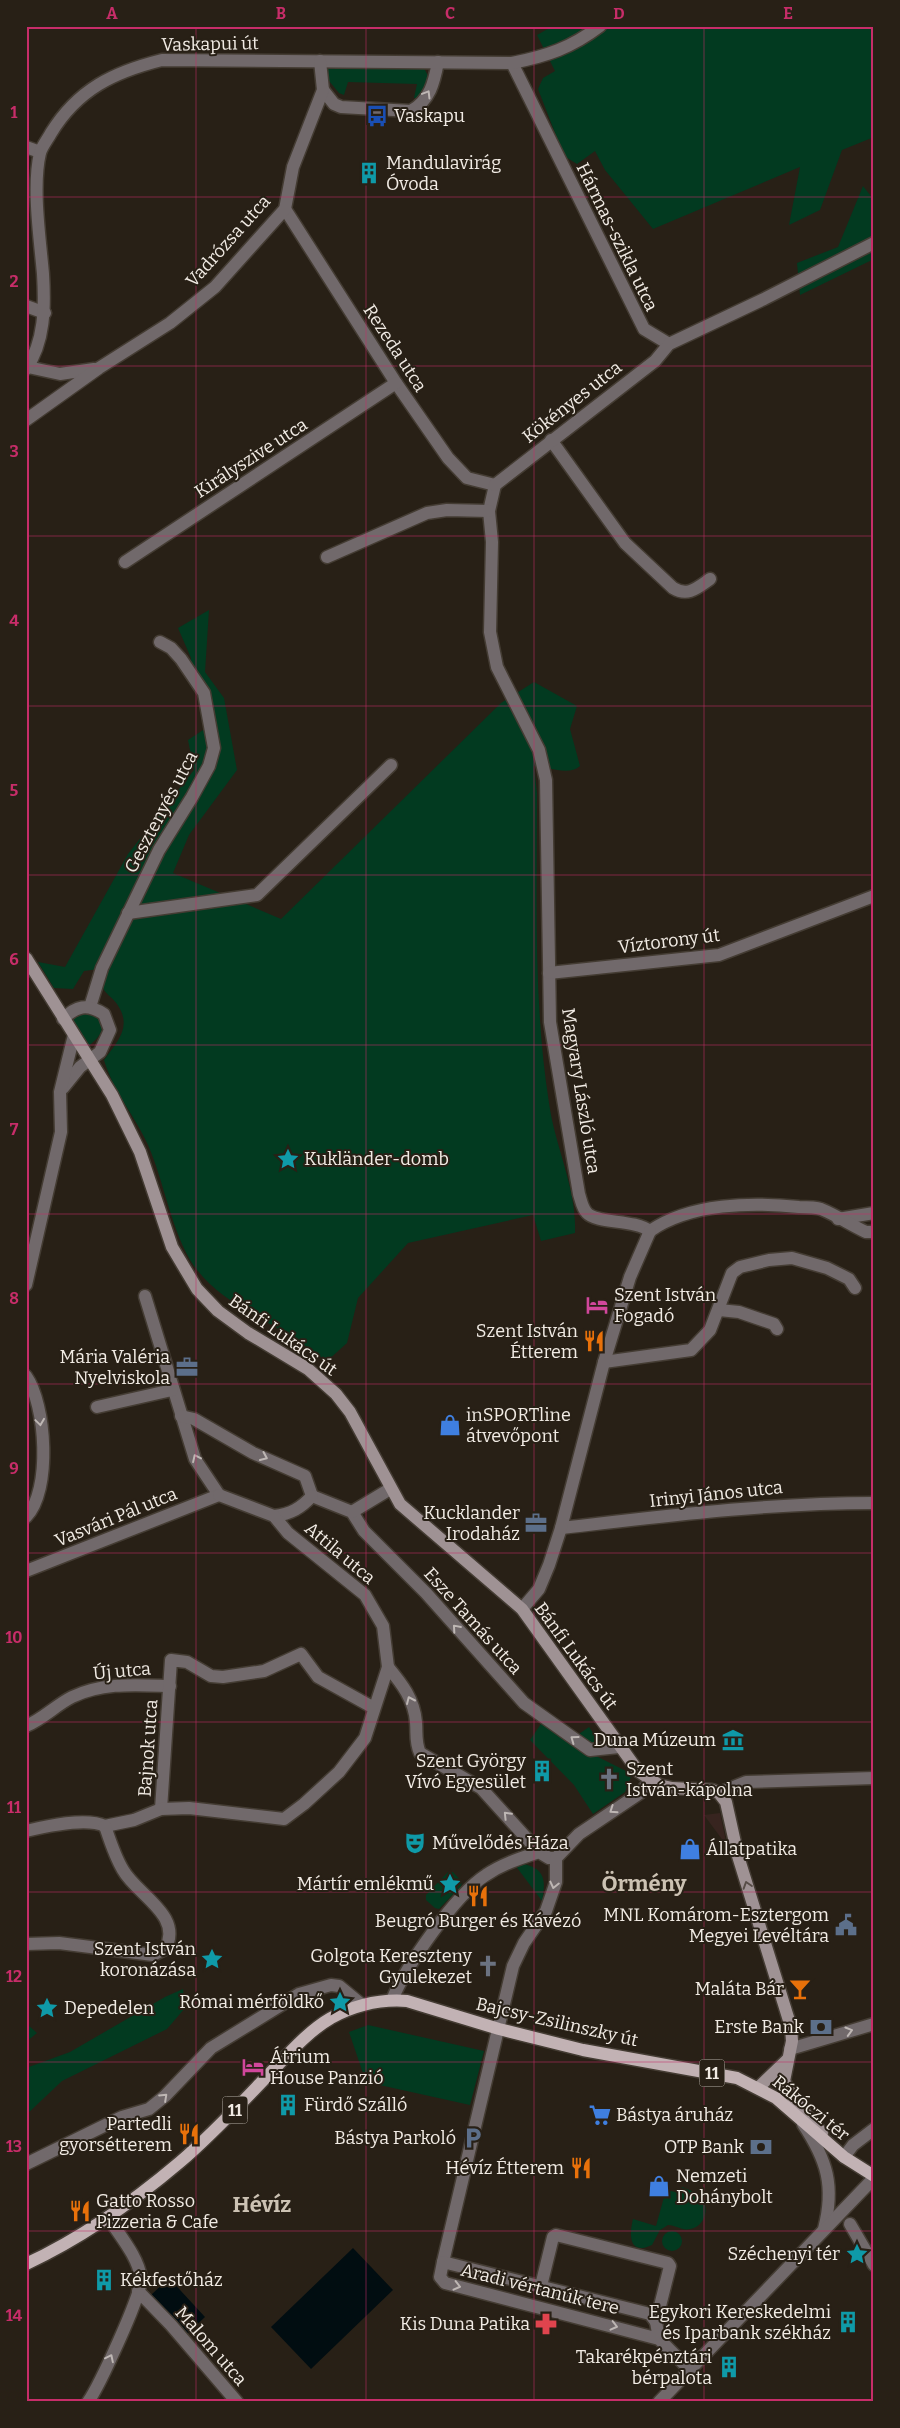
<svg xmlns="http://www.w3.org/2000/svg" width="900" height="2428" viewBox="0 0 900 2428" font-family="Bitter,serif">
<rect width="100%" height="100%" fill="#282016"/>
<!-- commercial -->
<polygon fill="#37241f" points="720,1813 727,1846 704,1815"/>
<!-- green -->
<g fill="#023a20">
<polygon points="553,26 874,26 874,137 842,150 820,210 789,225 800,167 653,229 605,170 595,151 577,164 564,156 538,89 543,78 555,71 537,35"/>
<polygon points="327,65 424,68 430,80 421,98 414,98 417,84 348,82 344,95 339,93 325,76"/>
<polygon points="863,186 874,200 874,259 800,295 797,263 838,247"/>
<path d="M209,610l-4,62 19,26 13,72 -48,65 -16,38 108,46 220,-216 33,-21 43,24 -7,23 10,37c-11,10 -32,1 -46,0l3,27c0,103 -4,208 12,310 6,44 28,86 26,130l-34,8 -8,-26 -125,28 -50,55 -11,45 -20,18c-13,-8 -25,-18 -38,-26 -33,-20 -71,-36 -95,-69 -22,-32 -30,-85 -46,-121 -13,-29 -35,-54 -44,-85 13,-18 29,-33 13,-56 -5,-7 -12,-10 -15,-18l4,-18 -22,3 -11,18 -19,-1 -16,-26 27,5 63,-113 66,-84 -6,-30 27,-18 -28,-47 4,-17 -13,-30z"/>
<path d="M90,1013c24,13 7,27 -8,38l-12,-32 5,-4z"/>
<polygon points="543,1721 590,1753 632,1774 625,1792 593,1814 574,1785 530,1740"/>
<polygon points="589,1727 602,1746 595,1747 576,1736"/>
<path d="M523,1864c22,4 23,17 19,37l-27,-36z"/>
<polygon points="448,1872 453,1872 462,1882 461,1886 439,1909 435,1908 426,1900 426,1895"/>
<polygon points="183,1989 185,2008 167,2029 62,2081 26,2115 26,2068 70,2052 165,1997"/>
<polygon points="26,2021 28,2025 37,2033 26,2042"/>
<polygon points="368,2025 484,2051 470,2105 366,2082 349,2032"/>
<path d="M682,2187c7,3 15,5 20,12 8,11 2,28 -12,30 -8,2 -14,-4 -22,-4l-8,5 -8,15c-23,11 -23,-10 -19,-26l23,7 10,-36 14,3z"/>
<circle cx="672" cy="2241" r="10"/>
</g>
<!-- water -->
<g fill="#010d11">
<polygon points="353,2248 393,2290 311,2369 271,2327"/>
<polygon points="169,2278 205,2317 187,2334 151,2295"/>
</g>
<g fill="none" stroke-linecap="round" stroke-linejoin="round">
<!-- pedestrian casing -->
<g stroke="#443c33" stroke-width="15">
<g id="pedestrian">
<polyline points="844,2157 853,2145 874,2129"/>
<polyline points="850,2224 874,2265"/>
<polyline points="541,2286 553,2237 556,2235 668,2263 670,2266 656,2322"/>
<polyline points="138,2291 171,2325 237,2402"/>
</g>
</g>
<!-- minor casing -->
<g stroke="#443c33" stroke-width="15">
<g id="minor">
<polyline points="512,63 644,329 669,344"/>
<path d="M323,90l11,14 7,3 70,4c19,-11 23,-28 27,-49"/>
<polyline points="26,147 40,152"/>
<polyline points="285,209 396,383 448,458 467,478 495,485"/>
<polyline points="26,306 45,313"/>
<polyline points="28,367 60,374 94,369"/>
<path d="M26,369c19,-27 19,-63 17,-95 -3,-35 -11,-87 -3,-121 2,-7 8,-14 11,-20 27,-44 63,-61 111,-73l350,3c35,-7 59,-15 88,-37"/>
<polyline points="26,420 99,368 170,323 215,287 285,209 293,167 323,90 320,61"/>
<path d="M551,440l74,103 48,45c15,9 24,0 37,-9"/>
<path d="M495,485l-6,26 3,31 -2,90 7,35 42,83 7,30 4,242 29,172c2,6 3,14 8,19 10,11 47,6 63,18"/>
<polyline points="495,485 655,361 669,344 764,299 874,243"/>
<polyline points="327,557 427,513 447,510 489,511"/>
<polyline points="125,562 396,383"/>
<polyline points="128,913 257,895 391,765"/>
<polyline points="549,973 719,955 874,896"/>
<polyline points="90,1007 102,968 159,850 192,797 209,766 214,748 204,693 181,659 171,648 160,642"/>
<path d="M63,1019c13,-13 24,-16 41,-5l6,16 -10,22 -20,15 -17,21"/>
<polyline points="838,1219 874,1213"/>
<path d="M650,1231c40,-28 102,-29 149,-24 7,0 16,0 22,2 15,6 30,16 45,23h8"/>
<polyline points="26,1285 61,1132 60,1092 74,1035"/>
<polyline points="145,1296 195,1459 219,1495"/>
<polyline points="719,1310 739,1312 774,1324 777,1329"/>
<polyline points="604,1362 691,1350 710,1330 732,1273 740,1267 769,1260 792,1258 827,1268 849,1279 855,1288"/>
<path d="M26,1376c20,28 26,115 0,141"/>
<polyline points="97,1407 172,1390"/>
<polyline points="181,1416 194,1419 253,1453 305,1476 312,1496"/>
<polyline points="312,1496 352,1512 364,1531 426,1593 524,1703 590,1750 619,1747"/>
<polyline points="352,1512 390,1489"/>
<path d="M274,1516c17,-2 27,-8 38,-20"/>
<path d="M561,1528c105,-12 208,-25 313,-25"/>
<polyline points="26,1571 219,1495"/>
<polyline points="522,1609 539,1589 549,1565 561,1528 604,1362 630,1277 650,1231"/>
<path d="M388,1667c14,17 26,32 28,55 1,12 -1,20 4,31l61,35 58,64"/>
<path d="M26,1726c17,-7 30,-21 46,-29 31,-15 64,-12 98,-11"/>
<polyline points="161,1809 171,1660 187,1662 211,1676 223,1677 264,1671 301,1654 318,1677 374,1708"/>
<path d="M26,1831c21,-5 60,-14 79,-5l29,-6 27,-11 28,-1 95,11 20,-15 35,-32 26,-34 23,-71 -5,-41 -18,-31 -77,-62 -14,-17 -55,-21"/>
<polyline points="556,1858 579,1834 640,1793 651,1780"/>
<path d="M26,1944l33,-1 94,12 12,-6c19,-33 -28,-54 -42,-79 -8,-13 -13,-29 -18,-44"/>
<path d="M392,2000c14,-34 63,-105 94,-125 16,-11 35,-17 53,-23l10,6h7"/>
<polyline points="790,2049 874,2024"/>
<polyline points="26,2164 122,2117 149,2109 165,2096 211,2048 299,1994 331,1985 339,1986 362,2005"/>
<polyline points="443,2262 513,1966 524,1943 546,1911 556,1882 556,1858"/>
<polyline points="659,2339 656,2322 650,2314 443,2262 440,2277 445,2283 659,2339 690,2370"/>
<path d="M88,2402c10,-14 56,-111 53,-124 -3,-22 -22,-43 -33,-61"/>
</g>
</g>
<!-- tertiary casing -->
<g stroke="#443c33" stroke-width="15">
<g id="tertiary">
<polyline points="719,1793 746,1782 874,1778"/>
<path d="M803,2124c24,36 32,62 21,105"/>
<polyline points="659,2402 874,2178"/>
</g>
</g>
<!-- secondary casing -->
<g stroke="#443c33" stroke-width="15">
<g id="secondary">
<polyline points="26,958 112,1095 140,1152 172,1247 197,1289 218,1311 248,1333 308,1369 336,1394 350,1412 400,1504 522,1609 638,1771 659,1785 672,1788 712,1790 719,1793 726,1802 738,1856 791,2027 792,2041 784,2081 797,2104 822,2133"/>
<polyline points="758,2088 787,2060"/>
</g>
</g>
<!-- primary casing -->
<g stroke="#443c33" stroke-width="15">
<path id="primary" d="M26,2264c56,-26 108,-63 154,-102 34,-29 64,-62 95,-94 16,-17 35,-38 56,-50 24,-13 50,-19 76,-17l92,28 84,21 154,28 39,20 68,59 30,19"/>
</g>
<!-- pedestrian -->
<use href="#pedestrian" stroke="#71696b" stroke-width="12"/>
<!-- minor -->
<use href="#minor" stroke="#71696b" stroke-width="12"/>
<!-- tertiary -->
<use href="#tertiary" stroke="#71696b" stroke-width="12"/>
<!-- secondary -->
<use href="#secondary" stroke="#9f9294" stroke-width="12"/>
<!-- primary -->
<use href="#primary" stroke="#c2b2b4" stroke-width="12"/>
</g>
<!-- one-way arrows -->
<defs><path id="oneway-chevron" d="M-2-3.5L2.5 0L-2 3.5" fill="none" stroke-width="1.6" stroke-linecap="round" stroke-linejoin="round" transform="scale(1.25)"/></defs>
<g stroke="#beb7b4">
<use href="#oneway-chevron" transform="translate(427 94) rotate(-59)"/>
<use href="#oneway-chevron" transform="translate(40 1422) rotate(82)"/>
<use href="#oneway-chevron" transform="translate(264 1457) rotate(24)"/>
<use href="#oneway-chevron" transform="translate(196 1458) rotate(-115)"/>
<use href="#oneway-chevron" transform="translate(456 1628) rotate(-131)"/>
<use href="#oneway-chevron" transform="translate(410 1700) rotate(-114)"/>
<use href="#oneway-chevron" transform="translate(574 1739) rotate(-144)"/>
<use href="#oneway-chevron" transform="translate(613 1810) rotate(146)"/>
<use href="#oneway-chevron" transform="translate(507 1815) rotate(-134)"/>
<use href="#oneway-chevron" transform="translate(554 1885) rotate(103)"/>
<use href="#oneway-chevron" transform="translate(849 2031) rotate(-16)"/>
<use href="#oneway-chevron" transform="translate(164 2097) rotate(-43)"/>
<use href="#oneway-chevron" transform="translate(457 2286) rotate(14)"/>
<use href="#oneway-chevron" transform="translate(614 2326) rotate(14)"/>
<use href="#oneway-chevron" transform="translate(110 2358) rotate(-64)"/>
</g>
<use stroke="#584e48" href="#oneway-chevron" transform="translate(747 1885) rotate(-108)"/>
<!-- grid -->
<path fill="none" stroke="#c72d69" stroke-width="1" stroke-opacity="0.55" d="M196,26v2376M366,26v2376M534,26v2376M704,26v2376M26,197h848M26,366h848M26,536h848M26,706h848M26,875h848M26,1045h848M26,1214h848M26,1384h848M26,1553h848M26,1722h848M26,1892h848M26,2062h848M26,2231h848"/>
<!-- icons -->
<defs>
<g id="bus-bare" transform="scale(1.725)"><path d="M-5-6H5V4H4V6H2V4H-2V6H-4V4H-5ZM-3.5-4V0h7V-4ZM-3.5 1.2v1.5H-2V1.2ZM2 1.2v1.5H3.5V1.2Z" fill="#1a4fb4" stroke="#282016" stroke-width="2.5" paint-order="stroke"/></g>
<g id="building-bare" transform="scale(1.725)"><path d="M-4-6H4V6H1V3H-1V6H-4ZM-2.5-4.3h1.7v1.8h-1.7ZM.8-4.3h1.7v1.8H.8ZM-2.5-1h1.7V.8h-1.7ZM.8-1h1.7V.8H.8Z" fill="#0f9aa8" stroke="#282016" stroke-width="2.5" paint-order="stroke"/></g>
<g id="sight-bare" transform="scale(1.725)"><path d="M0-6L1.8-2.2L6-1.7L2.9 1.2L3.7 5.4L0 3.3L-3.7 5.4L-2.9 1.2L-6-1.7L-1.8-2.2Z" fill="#0f9aa8" stroke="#282016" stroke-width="2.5" paint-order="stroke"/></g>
<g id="hotel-bare" transform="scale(1.725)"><path d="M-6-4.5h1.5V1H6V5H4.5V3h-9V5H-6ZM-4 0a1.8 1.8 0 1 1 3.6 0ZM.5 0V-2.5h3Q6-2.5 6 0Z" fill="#d1479c" stroke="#282016" stroke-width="2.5" paint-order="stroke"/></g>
<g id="restaurant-bare" transform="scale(1.725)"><path d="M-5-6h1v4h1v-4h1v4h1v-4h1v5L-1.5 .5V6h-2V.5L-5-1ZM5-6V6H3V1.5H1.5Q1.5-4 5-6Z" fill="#e8710a" stroke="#282016" stroke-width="2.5" paint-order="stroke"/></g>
<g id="office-bare" transform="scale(1.725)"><path d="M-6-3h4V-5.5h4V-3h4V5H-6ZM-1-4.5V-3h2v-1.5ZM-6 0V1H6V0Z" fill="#5c6f8a" stroke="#282016" stroke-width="2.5" paint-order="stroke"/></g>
<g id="shop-bare" transform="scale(1.725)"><path d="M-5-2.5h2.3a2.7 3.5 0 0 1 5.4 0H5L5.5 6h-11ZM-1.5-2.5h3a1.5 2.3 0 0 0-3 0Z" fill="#3f7fe0" stroke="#282016" stroke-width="2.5" paint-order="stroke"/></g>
<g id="museum-bare" transform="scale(1.725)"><path d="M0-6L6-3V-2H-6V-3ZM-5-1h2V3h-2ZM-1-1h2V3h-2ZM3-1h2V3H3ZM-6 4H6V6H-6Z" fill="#0f9aa8" stroke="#282016" stroke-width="2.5" paint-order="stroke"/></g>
<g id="church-bare" transform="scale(1.725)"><path d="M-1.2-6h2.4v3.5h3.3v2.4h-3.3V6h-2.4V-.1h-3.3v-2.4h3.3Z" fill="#6b7280" stroke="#282016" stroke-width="2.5" paint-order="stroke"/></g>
<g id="theatre-bare" transform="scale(1.725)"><path d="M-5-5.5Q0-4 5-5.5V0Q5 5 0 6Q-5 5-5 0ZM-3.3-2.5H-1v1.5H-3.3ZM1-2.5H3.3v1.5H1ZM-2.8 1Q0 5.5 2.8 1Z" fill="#0f9aa8" stroke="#282016" stroke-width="2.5" paint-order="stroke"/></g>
<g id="civic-bare" transform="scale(1.725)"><path d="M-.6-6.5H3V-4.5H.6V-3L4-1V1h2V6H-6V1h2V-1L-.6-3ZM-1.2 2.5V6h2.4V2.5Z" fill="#5c6f8a" stroke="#282016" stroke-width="2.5" paint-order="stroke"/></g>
<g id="bar-bare" transform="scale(1.725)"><path d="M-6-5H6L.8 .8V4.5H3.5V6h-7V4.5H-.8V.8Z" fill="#e8710a" stroke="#282016" stroke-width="2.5" paint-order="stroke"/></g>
<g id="bank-bare" transform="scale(1.725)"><path d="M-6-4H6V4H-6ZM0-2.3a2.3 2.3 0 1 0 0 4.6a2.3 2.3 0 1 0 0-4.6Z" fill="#5c6f8a" stroke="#282016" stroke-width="2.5" paint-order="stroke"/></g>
<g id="supermarket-bare" transform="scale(1.725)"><path d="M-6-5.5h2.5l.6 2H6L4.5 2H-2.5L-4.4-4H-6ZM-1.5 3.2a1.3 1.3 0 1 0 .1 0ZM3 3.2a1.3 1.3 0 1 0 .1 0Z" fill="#3f7fe0" stroke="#282016" stroke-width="2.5" paint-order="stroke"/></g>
<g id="parking-bare" transform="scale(1.725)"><path d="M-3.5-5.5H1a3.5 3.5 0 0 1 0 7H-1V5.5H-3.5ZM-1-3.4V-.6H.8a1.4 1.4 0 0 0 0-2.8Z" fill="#5c6f8a" stroke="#282016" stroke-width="2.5" paint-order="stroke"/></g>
<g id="pharmacy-bare" transform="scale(1.725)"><path d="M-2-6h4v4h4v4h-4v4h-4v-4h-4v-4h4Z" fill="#e0444e" stroke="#282016" stroke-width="2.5" paint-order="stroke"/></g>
</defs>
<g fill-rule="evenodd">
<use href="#bus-bare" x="377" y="116"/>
<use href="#building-bare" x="369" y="173"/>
<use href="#sight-bare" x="288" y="1159"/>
<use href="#hotel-bare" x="597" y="1305"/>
<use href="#restaurant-bare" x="594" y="1341"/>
<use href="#office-bare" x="187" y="1367"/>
<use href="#shop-bare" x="450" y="1425"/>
<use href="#office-bare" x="536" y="1523"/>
<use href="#museum-bare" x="733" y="1740"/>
<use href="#building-bare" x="542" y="1771"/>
<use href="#church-bare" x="609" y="1779"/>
<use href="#theatre-bare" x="415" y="1843"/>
<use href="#shop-bare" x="690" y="1849"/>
<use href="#sight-bare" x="450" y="1884"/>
<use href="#restaurant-bare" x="478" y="1896"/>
<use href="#civic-bare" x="846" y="1925"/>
<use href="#sight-bare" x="212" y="1959"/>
<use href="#church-bare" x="488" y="1966"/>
<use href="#bar-bare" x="800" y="1989"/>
<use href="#sight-bare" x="340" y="2002"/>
<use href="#sight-bare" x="47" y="2008"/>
<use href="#bank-bare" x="821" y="2027"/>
<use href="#hotel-bare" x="253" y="2067"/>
<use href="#building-bare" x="288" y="2105"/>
<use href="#supermarket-bare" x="600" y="2115"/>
<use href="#restaurant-bare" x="189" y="2134"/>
<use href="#parking-bare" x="473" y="2138"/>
<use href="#bank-bare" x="761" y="2147"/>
<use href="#restaurant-bare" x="581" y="2168"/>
<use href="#shop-bare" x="659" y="2186"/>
<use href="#restaurant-bare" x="80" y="2211"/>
<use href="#sight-bare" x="857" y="2254"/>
<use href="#building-bare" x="104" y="2280"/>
<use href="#building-bare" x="848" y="2322"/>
<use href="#pharmacy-bare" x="546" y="2324"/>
<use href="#building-bare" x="729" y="2367"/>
</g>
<g text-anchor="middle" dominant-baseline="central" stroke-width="4" stroke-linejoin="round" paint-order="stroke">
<!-- shield labels -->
<g fill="#282016" stroke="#b5aea6" stroke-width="1">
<rect x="699.5" y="2059.5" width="25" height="27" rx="4"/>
<rect x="222.5" y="2096.5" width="25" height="27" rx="4"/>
</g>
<g font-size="16" font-weight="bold" fill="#f1ebe4">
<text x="712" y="2073">11</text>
<text x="235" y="2110">11</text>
</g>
<!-- street labels -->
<g font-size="18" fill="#f1ebe4" stroke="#282016">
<text transform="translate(210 44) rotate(-1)">Vaskapui út</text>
<text transform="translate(617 237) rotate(64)">Hármas-szikla utca</text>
<text transform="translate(228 241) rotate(-48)">Vadrózsa utca</text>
<text transform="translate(395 348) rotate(57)">Rezeda utca</text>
<text transform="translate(572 402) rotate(-38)">Kökényes utca</text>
<text transform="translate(251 458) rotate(-33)">Királyszive utca</text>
<text transform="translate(161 812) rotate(-62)">Gesztenyés utca</text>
<text transform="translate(669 941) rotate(-7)">Víztorony út</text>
<text transform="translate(581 1091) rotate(81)">Magyary László utca</text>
<text transform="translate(283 1335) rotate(35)">Bánfi Lukács út</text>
<text transform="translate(716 1494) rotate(-6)">Irinyi János utca</text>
<text transform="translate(116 1517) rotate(-22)">Vasvári Pál utca</text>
<text transform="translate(340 1553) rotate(40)">Attila utca</text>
<text transform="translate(473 1621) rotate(48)">Esze Tamás utca</text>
<text transform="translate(576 1656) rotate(54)">Bánfi Lukács út</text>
<text transform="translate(122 1671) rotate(-5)">Új utca</text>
<text transform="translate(148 1748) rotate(-86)">Bajnok utca</text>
<text transform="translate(557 2022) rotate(13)">Bajcsy-Zsilinszky út</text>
<text transform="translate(811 2108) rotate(39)">Rákóczi tér</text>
<text transform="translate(540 2289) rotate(14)">Aradi vértanúk tere</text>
<text transform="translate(211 2346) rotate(49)">Malom utca</text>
</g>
<!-- poi labels -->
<g font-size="18" fill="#f1ebe4" stroke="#282016" text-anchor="end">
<text x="394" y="116" text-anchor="start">Vaskapu</text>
<text x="386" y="163" text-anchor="start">Mandulavirág<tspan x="386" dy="21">Óvoda</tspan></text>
<text x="304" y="1159" text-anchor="start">Kukländer-domb</text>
<text x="614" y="1295" text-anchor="start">Szent István<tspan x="614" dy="21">Fogadó</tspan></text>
<text x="578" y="1331">Szent István<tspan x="578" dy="21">Étterem</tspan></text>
<text x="170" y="1357">Mária Valéria<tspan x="170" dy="21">Nyelviskola</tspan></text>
<text x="466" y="1415" text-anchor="start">inSPORTline<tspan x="466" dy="21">átvevőpont</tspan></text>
<text x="520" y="1513">Kucklander<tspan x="520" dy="21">Irodaház</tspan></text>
<text x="716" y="1740">Duna Múzeum</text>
<text x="526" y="1761">Szent György<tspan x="526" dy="21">Vívó Egyesület</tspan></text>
<text x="626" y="1769" text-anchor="start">Szent<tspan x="626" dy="21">István-kápolna</tspan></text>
<text x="432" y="1843" text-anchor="start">Művelődés Háza</text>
<text x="706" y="1849" text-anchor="start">Állatpatika</text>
<text x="434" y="1884">Mártír emlékmű</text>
<text x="829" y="1915">MNL Komárom-Esztergom<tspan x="829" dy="21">Megyei Levéltára</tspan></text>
<text x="478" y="1921" text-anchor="middle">Beugró Burger és Kávézó</text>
<text x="196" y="1949">Szent István<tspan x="196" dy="21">koronázása</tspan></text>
<text x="472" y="1956">Golgota Kereszteny<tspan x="472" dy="21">Gyulekezet</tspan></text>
<text x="784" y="1989">Maláta Bár</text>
<text x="324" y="2002">Római mérföldkő</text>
<text x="64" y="2008" text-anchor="start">Depedelen</text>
<text x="804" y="2027">Erste Bank</text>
<text x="270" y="2057" text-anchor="start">Átrium<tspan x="270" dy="21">House Panzió</tspan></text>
<text x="304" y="2105" text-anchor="start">Fürdő Szálló</text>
<text x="616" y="2115" text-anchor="start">Bástya áruház</text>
<text x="172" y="2124">Partedli<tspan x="172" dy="21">gyorsétterem</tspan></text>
<text x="456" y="2138">Bástya Parkoló</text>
<text x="744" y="2147">OTP Bank</text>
<text x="564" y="2168">Hévíz Étterem</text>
<text x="676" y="2176" text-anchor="start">Nemzeti<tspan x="676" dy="21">Dohánybolt</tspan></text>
<text x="96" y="2201" text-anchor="start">Gatto Rosso<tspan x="96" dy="21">Pizzeria &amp; Cafe</tspan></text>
<text x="840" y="2254">Széchenyi tér</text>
<text x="120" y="2280" text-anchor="start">Kékfestőház</text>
<text x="831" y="2312">Egykori Kereskedelmi<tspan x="831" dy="21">és Iparbank székház</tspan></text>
<text x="530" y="2324">Kis Duna Patika</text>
<text x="712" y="2357">Takarékpénztári<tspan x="712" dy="21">bérpalota</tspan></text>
</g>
<!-- district labels -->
<g font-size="22" font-weight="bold" fill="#ccc2b3" stroke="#282016">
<text x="644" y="1883">Örmény</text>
<text x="262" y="2204">Hévíz</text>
</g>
</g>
<!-- border -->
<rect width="900" height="2428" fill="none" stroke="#282016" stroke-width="55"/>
<rect x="28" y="28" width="844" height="2372" fill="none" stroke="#c72d69" stroke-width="2"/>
<g font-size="16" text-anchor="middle" font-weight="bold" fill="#c72d69">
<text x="112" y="19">A</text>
<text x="281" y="19">B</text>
<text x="450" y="19">C</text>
<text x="619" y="19">D</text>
<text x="788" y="19">E</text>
<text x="14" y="118">1</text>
<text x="14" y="287">2</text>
<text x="14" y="457">3</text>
<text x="14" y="626">4</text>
<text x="14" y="796">5</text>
<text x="14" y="965">6</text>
<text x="14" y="1135">7</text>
<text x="14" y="1304">8</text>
<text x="14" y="1474">9</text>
<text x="14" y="1643">10</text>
<text x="14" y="1813">11</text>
<text x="14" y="1982">12</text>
<text x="14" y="2152">13</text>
<text x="14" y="2321">14</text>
</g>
</svg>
